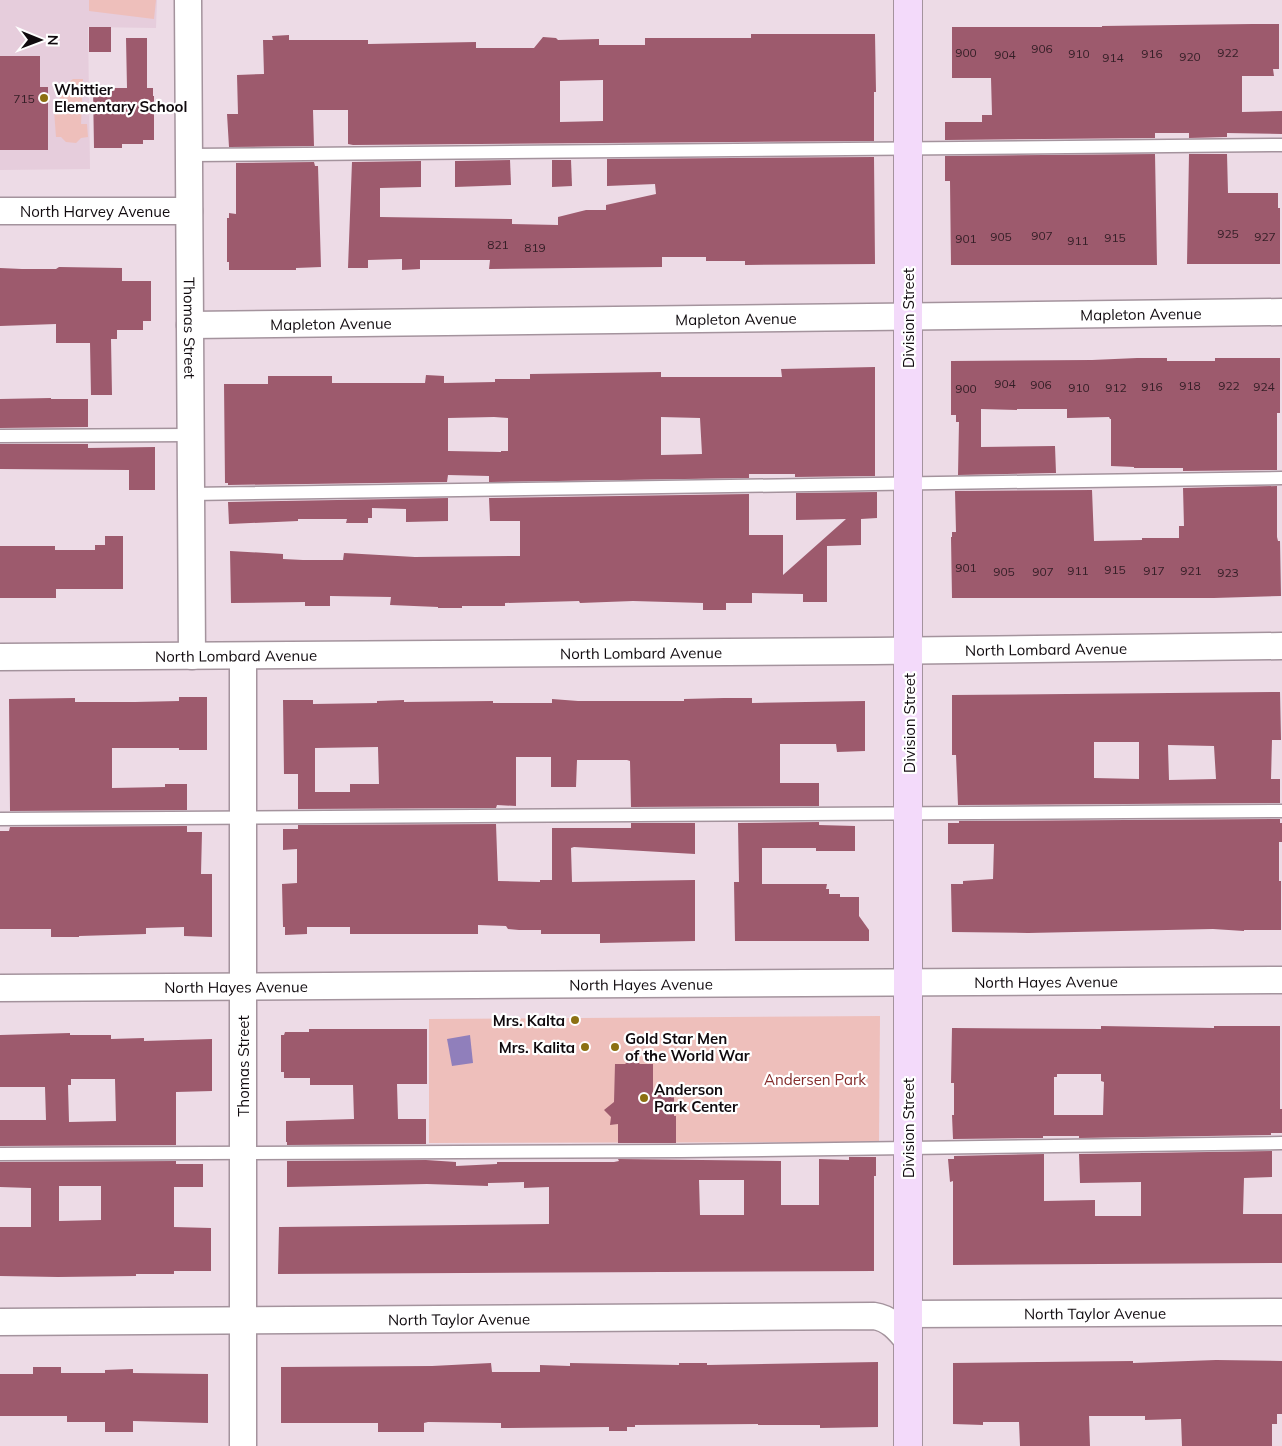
<svg xmlns="http://www.w3.org/2000/svg" width="1282" height="1446" viewBox="0 0 1282 1446" font-family="Mulish,sans-serif">
<rect width="100%" height="100%" fill="#eddbe6"/>
<!-- built -->
<polygon fill="#e6cddc" points="0,0 157,0 156,28 88,27 90,169 0,170"/>
<!-- green -->
<g fill="#eebfbb">
<polygon points="89,0 156,0 154,19 89,11"/>
<polygon points="73,79 83,79 81,124 87,124 88,137 81,138 76,143 66,142 61,137 56,137 54,110 58,109 61,88"/>
<polygon points="880,1016 879,1142 429,1143 429,1019"/>
</g>
<!-- water -->
<polygon fill="#907fbb" points="470,1035 473,1063 452,1066 447,1039"/>
<!-- building -->
<g fill="#9d5a6d" fill-rule="evenodd">
<polygon points="1252,24 1279,24 1279,69 1273,69 1274,76 1242,76 1242,112 1282,111 1282,134 1227,133 1227,137 1189,138 1189,133 1155,133 1155,138 945,140 945,122 982,122 982,115 992,115 991,78 952,78 952,27 1102,27 1102,26"/>
<rect x="89" y="27" width="22" height="25"/>
<path d="M751,34h124l1,58h-2v49l-521,4 -5,-1v-34h-35l1,36 -85,1 -2,-33h11l-1,-39 27,-1 -1,-34h10l-1,-4 17,-1v5h79v4l108,-2v6h58l9,-11 13,1 2,2 41,-1v6h46v-7h106zM603,80v41l-43,1v-41z"/>
<polygon points="126,38 147,38 147,88 153,88 153,96 154,96 154,140 143,140 143,144 122,144 122,148 94,148 93,88 127,88"/>
<polygon points="0,56 40,56 40,87 48,87 48,150 0,150"/>
<polygon points="1155,154 1157,265 951,265 950,181 945,181 945,156"/>
<polygon points="1189,154 1227,154 1228,193 1278,193 1278,208 1280,208 1280,264 1187,264"/>
<polygon points="874,157 875,264 745,265 745,261 706,261 706,257 662,257 662,267 489,269 490,260 420,260 420,269 402,270 402,259 368,260 368,268 348,268 352,162 421,161 421,187 380,188 380,217 512,219 512,224 558,225 558,217 586,210 606,210 606,205 656,194 655,184 607,186 607,159"/>
<polygon points="510,160 511,185 455,187 455,161"/>
<polygon points="552,160 571,160 572,186 552,187"/>
<polygon points="314,162 315,166 318,166 321,267 296,268 296,270 229,270 229,262 227,262 227,218 229,218 229,213 236,214 236,163"/>
<polygon points="59,267 122,268 122,281 151,281 151,321 143,321 143,330 117,330 117,339 111,339 112,395 91,395 90,343 56,343 56,324 0,326 0,268 22,269 56,269"/>
<polygon points="1137,358 1167,358 1167,361 1215,361 1215,358 1280,358 1280,413 1277,413 1277,470 1183,471 1183,468 1134,468 1134,467 1111,466 1111,419 1110,419 1109,417 1067,418 1067,409 1017,409 1017,410 981,409 981,447 1055,446 1056,473 958,475 959,422 956,422 956,415 951,415 951,361 1092,360"/>
<path d="M875,367v109l-80,1v-3h-46v4l-260,4v-6l-41,-1 -1,7 -219,3v-2h-3l-1,-99h44v-8h64v7h93l1,-8 18,1v7l51,-1v-3h35v-5l131,-2v5h121l-1,-8zM494,417l14,1v33h-7v1l-53,-1v-33zM661,417l39,1 2,36 -41,1z"/>
<polygon points="51,398 51,399 88,399 88,427 0,428 0,399"/>
<polygon points="0,444 88,444 88,448 155,447 155,490 129,490 129,470 0,469"/>
<polygon points="1277,486 1277,537 1278,541 1280,541 1281,596 1214,598 952,598 951,537 952,537 952,532 956,532 955,491 1092,490 1094,541 1142,540 1142,538 1179,538 1179,526 1184,526 1183,488"/>
<polygon points="877,492 877,518 861,519 861,545 827,546 827,602 803,602 803,594 752,593 752,603 726,603 726,610 703,610 703,603 633,601 580,603 579,601 505,603 505,606 462,606 462,608 438,608 438,607 390,605 391,597 330,596 330,606 305,606 305,602 231,603 230,551 283,554 283,559 303,560 343,560 344,553 415,557 520,556 520,521 490,521 489,498 749,494 749,535 783,535 783,575 846,519 796,520 796,493"/>
<polygon points="448,498 448,521 406,522 406,509 372,508 372,518 368,518 368,523 346,523 347,519 298,519 298,521 229,524 228,502"/>
<polygon points="105,536 123,536 123,589 56,589 56,598 0,598 0,546 55,546 55,550 95,550 95,545 105,545"/>
<path d="M1280,692l1,48h-9l-1,39h9v24l-322,2 -2,-50h-4v-60zM1094,742h45v37l-45,-1zM1168,745l46,1 2,33 -47,1z"/>
<polygon points="179,697 207,697 207,750 179,750 179,748 112,748 112,788 165,787 165,784 187,784 187,810 10,811 9,699 75,698 75,702 135,702 179,701"/>
<path d="M724,698h28v5l113,-2v50l-28,1 -1,-8h-56v39h39v23l-188,1 -1,-46 -3,-1h-50l-1,27h-25v-30h-35v49l-19,-1 -1,3 -198,1v-35h-14l-1,-74h30v4l64,-1v-2l27,-1v2l89,-1v2h59v-4l26,2h106v-2zM378,747l1,37h-29v8h-35v-44z"/>
<polygon points="1280,819 1280,823 1282,823 1282,842 1279,842 1279,881 1281,881 1281,930 1244,930 1244,931 1213,929 1028,933 952,932 951,884 963,884 963,881 993,879 994,844 948,844 948,823 959,823 959,821"/>
<polygon points="819,822 819,825 855,826 855,851 816,851 816,848 762,848 762,884 827,884 826,889 829,889 829,894 840,894 840,897 859,897 859,916 869,930 869,941 735,941 734,882 739,882 738,823"/>
<polygon points="631,823 695,823 695,854 574,847 571,848 572,882 695,880 695,941 600,943 600,934 541,934 541,930 519,930 508,929 506,926 478,925 478,934 350,934 350,927 307,927 307,934 285,935 285,927 283,927 282,884 297,883 297,849 283,850 283,829 298,829 298,825 496,824 498,881 540,882 540,880 552,880 552,828 631,828"/>
<polygon points="187,826 187,832 202,832 201,874 212,874 212,937 184,936 184,927 146,928 146,934 79,936 79,937 51,937 51,929 0,929 0,831 9,831 10,827"/>
<path d="M1101,1026l113,2v-2h66v83h2v24h-11v2l-192,3v-2h-36v2l-90,1 -1,-24h2v-32h-3l1,-55 149,1zM1057,1074h44v7l3,1 -1,33h-49v-38h3z"/>
<polygon points="309,1029 427,1029 427,1084 397,1084 398,1119 426,1119 426,1144 287,1145 287,1142 286,1142 286,1121 354,1119 353,1085 310,1085 310,1078 284,1078 284,1072 281,1072 281,1035 284,1035 285,1032 309,1032"/>
<path d="M70,1033v2h41v4l33,-1v3l68,-2v52l-36,1v53l-176,1v-26h46l-1,-33h-45v-52zM71,1079h44l1,42 -47,1 -1,-37h3z"/>
<polygon points="633,1057 640,1064 653,1064 653,1094 674,1094 674,1116 676,1116 676,1143 618,1143 618,1124 610,1125 611,1117 604,1110 614,1102 615,1064 625,1064"/>
<polygon points="1272,1151 1272,1177 1244,1178 1243,1214 1282,1214 1282,1263 953,1265 953,1181 950,1182 948,1159 954,1159 954,1156 1044,1154 1044,1201 1095,1200 1095,1216 1141,1216 1141,1182 1080,1183 1079,1154"/>
<path d="M849,1157h27v19h-2v95l-596,3 1,-47 270,-3v-37l-25,1v-6l-36,1v3l-61,-2 -140,3v-26l139,-1 30,2v4l41,-2v-2h117l5,-1 -1,-2 163,2v44h38v-46l30,1zM699,1180h45v35h-44z"/>
<path d="M176,1161v3h27v23h-29v40l37,1v43h-37v3h-38v2l-78,1 -58,-1v-49h31v-39l-31,-1v-25zM59,1186h42v34l-42,1z"/>
<polygon points="1216,1360 1282,1361 1282,1414 1277,1414 1277,1424 1272,1424 1272,1446 1182,1446 1181,1419 1145,1420 1145,1416 1089,1416 1090,1446 1020,1446 1019,1422 983,1422 983,1425 953,1424 953,1363 1133,1361 1133,1363"/>
<polygon points="878,1362 878,1427 820,1428 820,1425 758,1425 758,1424 635,1425 635,1427 627,1427 627,1431 609,1431 609,1427 501,1428 501,1423 428,1422 424,1423 424,1432 378,1432 378,1423 281,1423 281,1367 432,1366 491,1363 492,1372 540,1372 540,1365 570,1366 570,1363 679,1365 679,1363 707,1363 707,1365"/>
<polygon points="33,1367 61,1367 61,1373 105,1373 105,1370 133,1369 133,1373 208,1374 208,1423 133,1421 133,1432 105,1432 105,1422 67,1422 67,1416 0,1416 0,1374 33,1374"/>
</g>
<g fill="none" stroke-linecap="round" stroke-linejoin="round">
<!-- lane casing -->
<g stroke="#a4939d" stroke-width="15">
<g id="lane">
<polyline points="189,155 1282,145"/>
<polyline points="0,436 190,435"/>
<polyline points="191,494 1282,478"/>
<polyline points="0,819 1282,811"/>
<polyline points="0,1154 681,1151 1282,1143"/>
</g>
</g>
<!-- street casing -->
<g stroke="#a4939d" stroke-width="29">
<g id="street">
<path id="s1" d="M188,0l4,656"/>
<path id="s2" d="M0,211h189"/>
<path id="s3" d="M190,325l1092,-13"/>
<polyline points="243,656 243,1446"/>
<path id="s4" d="M0,657l874,-6 408,-5"/>
<path id="s5" d="M0,988l1282,-8"/>
<path id="s6" d="M907,1314l375,-2"/>
<path id="s7" d="M0,1322l874,-6c15,2 25,13 34,25"/>
</g>
</g>
<!-- secondary casing -->
<g stroke="#a4939d" stroke-width="30">
<polyline id="secondary" points="908,1446 908,0"/>
</g>
<!-- lane -->
<use href="#lane" stroke="#fff" stroke-width="12"/>
<!-- street -->
<use href="#street" stroke="#fff" stroke-width="26"/>
<!-- secondary -->
<use href="#secondary" stroke="#f3dafa" stroke-width="28"/>
</g>
<!-- markers -->
<g fill="#8c7012" stroke="#fff" stroke-width="2">
<circle cx="44" cy="98" r="5"/>
<circle cx="575" cy="1020" r="5"/>
<circle cx="585" cy="1047" r="5"/>
<circle cx="615" cy="1047" r="5"/>
<circle cx="644" cy="1098" r="5"/>
</g>
<g text-anchor="middle" dominant-baseline="central" stroke-width="4.5" stroke-linejoin="round" paint-order="stroke">
<!-- number labels -->
<g font-size="12" fill="#331e26">
<text x="1042" y="48">906</text>
<text x="966" y="52">900</text>
<text x="1228" y="52">922</text>
<text x="1079" y="53">910</text>
<text x="1152" y="53">916</text>
<text x="1005" y="54">904</text>
<text x="1190" y="56">920</text>
<text x="1113" y="57">914</text>
<text x="24" y="98">715</text>
<text x="1228" y="233">925</text>
<text x="1042" y="235">907</text>
<text x="1001" y="236">905</text>
<text x="1265" y="236">927</text>
<text x="1115" y="237">915</text>
<text x="966" y="238">901</text>
<text x="1078" y="240">911</text>
<text x="498" y="244">821</text>
<text x="535" y="247">819</text>
<text x="1005" y="383">904</text>
<text x="1041" y="384">906</text>
<text x="1190" y="385">918</text>
<text x="1229" y="385">922</text>
<text x="1152" y="386">916</text>
<text x="1264" y="386">924</text>
<text x="1079" y="387">910</text>
<text x="1116" y="387">912</text>
<text x="966" y="388">900</text>
<text x="966" y="567">901</text>
<text x="1115" y="569">915</text>
<text x="1078" y="570">911</text>
<text x="1154" y="570">917</text>
<text x="1191" y="570">921</text>
<text x="1004" y="571">905</text>
<text x="1043" y="571">907</text>
<text x="1228" y="572">923</text>
</g>
<!-- poi labels -->
<g font-size="15" font-weight="bold" fill="#100a0e" stroke="#fff" text-anchor="start">
<text x="54" y="89">Whittier<tspan x="54" dy="17">Elementary School</tspan></text>
<text x="565" y="1020" text-anchor="end">Mrs. Kalta</text>
<text x="625" y="1038">Gold Star Men<tspan x="625" dy="17">of the World War</tspan></text>
<text x="575" y="1047" text-anchor="end">Mrs. Kalita</text>
<text x="654" y="1089">Anderson<tspan x="654" dy="17">Park Center</tspan></text>
</g>
<!-- street labels -->
<g font-size="15" fill="#100a0e" stroke="#fff">
<text stroke="none"><textPath href="#s2" startOffset="95">North Harvey Avenue</textPath></text>
<text stroke="none"><textPath href="#s3" startOffset="951">Mapleton Avenue</textPath></text>
<text stroke="none"><textPath href="#s3" startOffset="546">Mapleton Avenue</textPath></text>
<text transform="translate(908 318) rotate(-90)">Division Street</text>
<text stroke="none"><textPath href="#s3" startOffset="141">Mapleton Avenue</textPath></text>
<text stroke="none"><textPath href="#s1" startOffset="328">Thomas Street</textPath></text>
<text stroke="none"><textPath href="#s4" startOffset="1046">North Lombard Avenue</textPath></text>
<text stroke="none"><textPath href="#s4" startOffset="641">North Lombard Avenue</textPath></text>
<text stroke="none"><textPath href="#s4" startOffset="236">North Lombard Avenue</textPath></text>
<text transform="translate(909 723) rotate(-90)">Division Street</text>
<text stroke="none"><textPath href="#s5" startOffset="1046">North Hayes Avenue</textPath></text>
<text stroke="none"><textPath href="#s5" startOffset="641">North Hayes Avenue</textPath></text>
<text stroke="none"><textPath href="#s5" startOffset="236">North Hayes Avenue</textPath></text>
<text transform="translate(243 1066) rotate(-90)">Thomas Street</text>
<text transform="translate(908 1128) rotate(-90)">Division Street</text>
<text stroke="none"><textPath href="#s6" startOffset="188">North Taylor Avenue</textPath></text>
<text stroke="none"><textPath href="#s7" startOffset="459">North Taylor Avenue</textPath></text>
</g>
<!-- park labels -->
<g font-size="15" fill="#842d2c" stroke="#fff">
<text x="815" y="1079">Andersen Park</text>
</g>
</g>
<!-- north arrow -->
<g transform="translate(40 40) rotate(91)" stroke="#ffffff" stroke-width="4" paint-order="stroke">
<path d="M0-4L9 19L0 12L-9 19Z" fill="#100a0e"/>
<text y="-8" font-size="14" font-weight="bold" text-anchor="middle" fill="#100a0e">N</text>
</g>
</svg>
